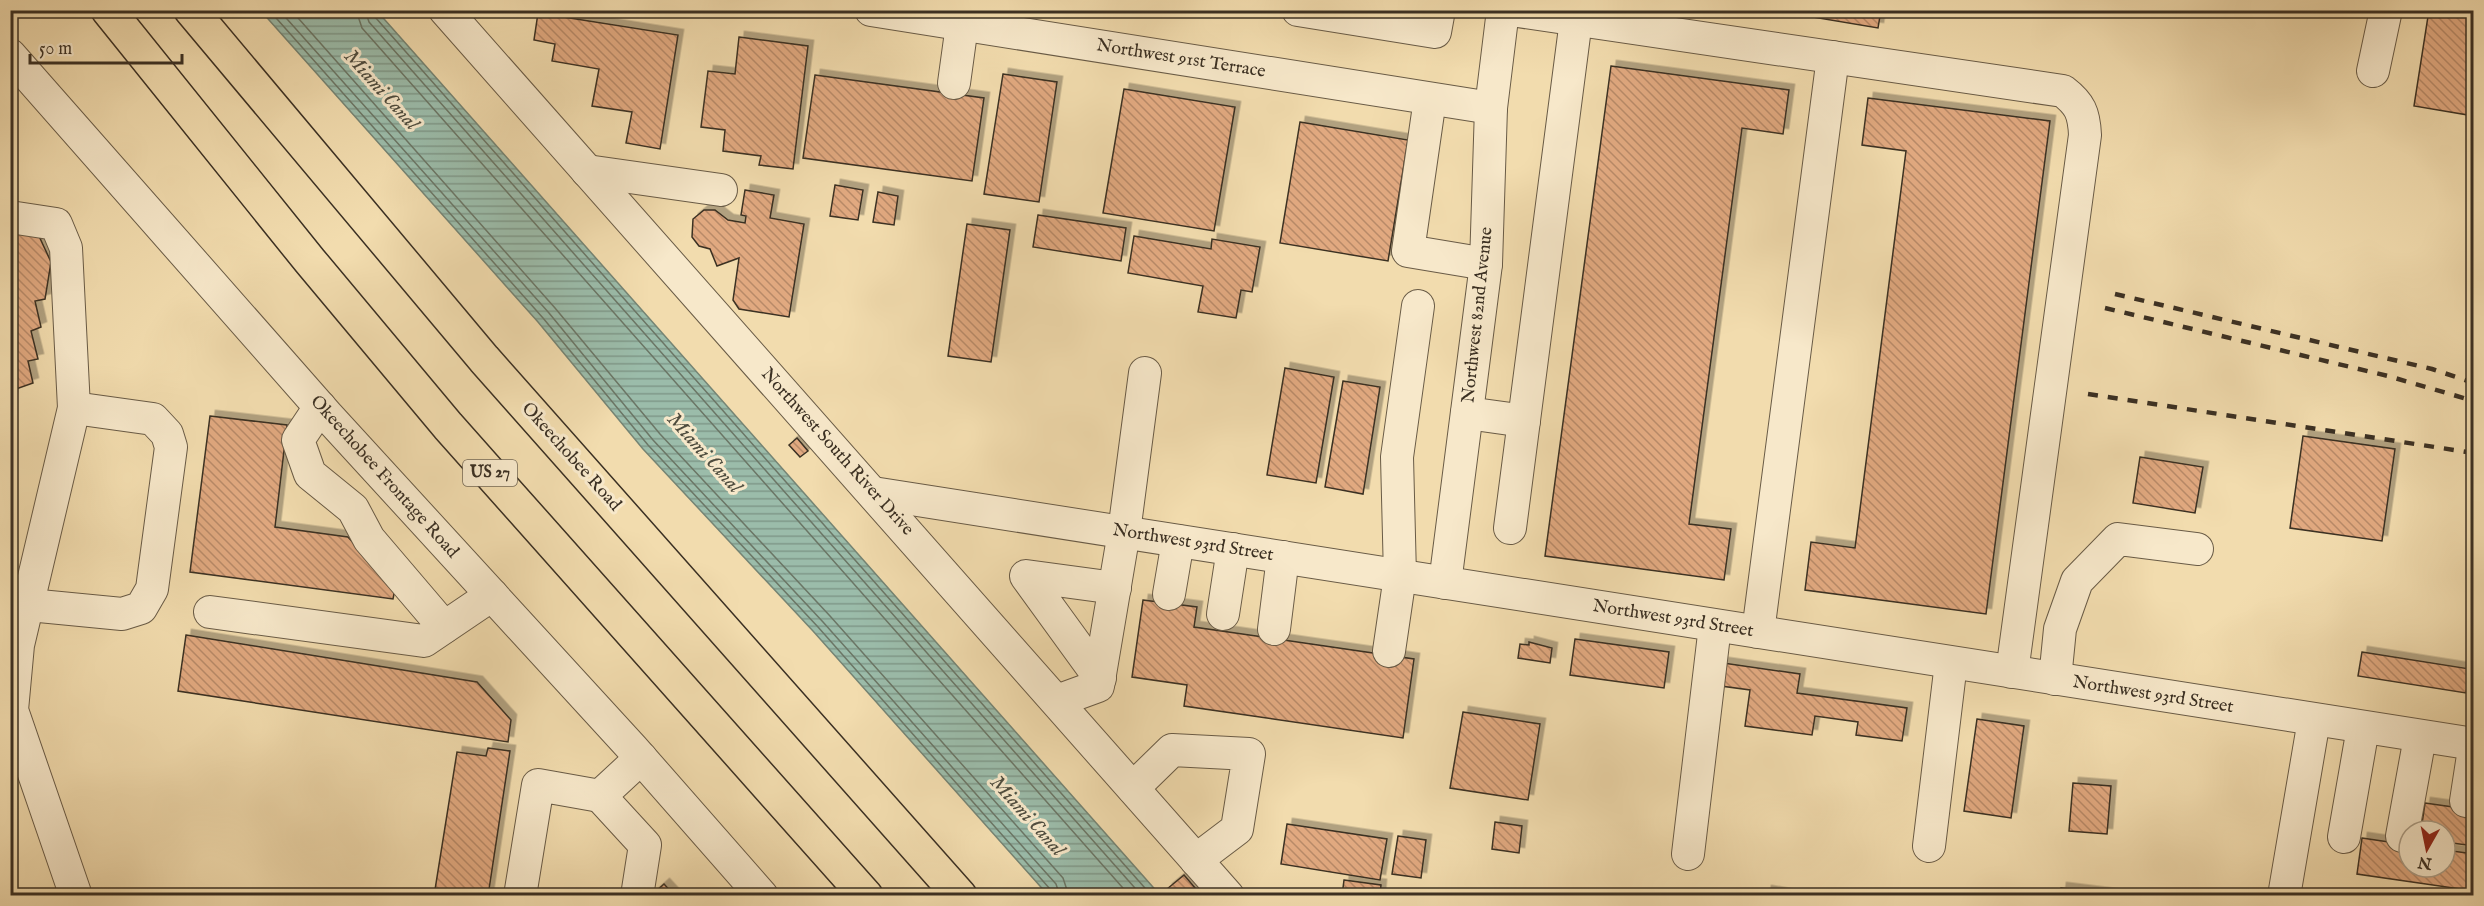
<svg xmlns="http://www.w3.org/2000/svg" width="2484" height="906" viewBox="0 0 2484 906" font-family="'IM FELL English',serif">
<defs>
<pattern id="water-rules" width="6" height="5" patternUnits="userSpaceOnUse" patternTransform="scale(1.5)"><rect width="6" height="5" fill="#9bbcaa"/><path d="M0 2.5h6" fill="none" stroke="#80998a"/></pattern>
<pattern id="building-back-hatch" width="6" height="6" patternUnits="userSpaceOnUse" patternTransform="scale(1.5)"><rect width="6" height="6" fill="#e1a980"/><path d="M-1 5l2 2M0 0l6 6M5-1l2 2" fill="none" stroke="#b88a68"/></pattern>
<filter id="shadow"><feDropShadow dx="5.5" dy="-5.5" stdDeviation="0" flood-color="#0004"/></filter>
</defs>
<rect width="100%" height="100%" fill="#f2dcae"/>
<filter id="stains"><feTurbulence type="fractalNoise" baseFrequency=".00333" numOctaves="4"/><feColorMatrix values="0 0 0 0 .2 0 0 0 0 .09 0 0 0 0 .02 0 0 0 .5 -.17"/></filter>
<radialGradient id="worn" r=".72"><stop offset=".6" stop-color="#630" stop-opacity="0"/><stop offset="1" stop-color="#630" stop-opacity=".3"/></radialGradient>
<!-- water -->
<polygon fill="url(#water-rules)" stroke="#758474" stroke-width="1.5" points="261,11 377,11 1160,895 1048,895 813,631 643,449 538,322"/>
<g fill="none" stroke-linecap="round" stroke-linejoin="round">
<!-- shore -->
<g stroke="#6b7666" stroke-width="1.5">
<polyline points="269,10 543,318 648,445 818,627 1050,889 1052,896"/>
<polyline points="279,10 549,313 653,440 823,622 1056,884 1060,896"/>
<polyline points="291,10 555,308 660,434 830,616 1063,878 1069,896"/>
<polyline points="356,10 362,28 1130,896"/>
<polyline points="365,10 369,22 1142,896"/>
<polyline points="373,10 375,17 1152,896"/>
</g>
</g>
<!-- building -->
<g fill="url(#building-back-hatch)" stroke="#3b3023" stroke-width="1.5" filter="url(#shadow)">
<polygon points="1771,10 1881,10 1878,28"/>
<polygon points="2429,10 2474,10 2474,116 2414,106"/>
<polygon points="538,13 678,35 660,149 626,143 632,112 592,106 599,69 552,61 555,44 534,40"/>
<polygon points="739,37 808,46 793,169 759,165 761,156 723,151 725,130 701,127 708,71 735,74"/>
<polygon points="1611,66 1789,90 1783,134 1742,128 1689,524 1731,529 1724,580 1545,556"/>
<polygon points="1003,74 1057,82 1039,202 984,194"/>
<polygon points="815,75 984,98 972,181 803,158"/>
<polygon points="1124,89 1235,107 1214,231 1103,213"/>
<polygon points="1868,98 2050,121 1986,614 1805,590 1811,542 1855,548 1906,151 1862,145"/>
<polygon points="1300,122 1408,140 1388,261 1280,243"/>
<polygon points="835,185 863,190 858,220 830,216"/>
<polygon points="745,190 774,195 770,218 804,224 789,317 739,309 733,300 739,258 717,266 710,249 699,246 692,237 693,219 704,210 715,210 728,220 745,223 746,216 741,215"/>
<polygon points="878,192 898,196 894,225 873,222"/>
<polygon points="1038,215 1126,228 1121,261 1033,247"/>
<polygon points="967,224 1010,230 991,362 948,356"/>
<polygon points="10,231 38,234 51,262 45,299 35,301 41,327 31,331 38,359 28,361 33,383 13,390 10,411"/>
<polygon points="1134,236 1211,249 1212,239 1260,247 1252,292 1241,290 1236,318 1198,312 1203,286 1128,273"/>
<polygon points="1285,368 1334,377 1316,483 1267,475"/>
<polygon points="1343,381 1380,387 1363,494 1325,487"/>
<polygon points="210,416 287,425 275,527 348,537 395,589 393,599 190,572"/>
<polygon points="2303,436 2395,449 2382,541 2290,528"/>
<polygon points="797,438 808,451 800,457 789,445"/>
<polygon points="2140,457 2203,467 2195,513 2133,503"/>
<polygon points="1143,600 1197,607 1194,627 1414,659 1403,738 1184,706 1187,685 1132,677"/>
<polygon points="186,635 477,682 511,720 508,742 178,691"/>
<polygon points="1575,639 1669,652 1664,688 1570,675"/>
<polygon points="1529,642 1552,648 1550,663 1518,658 1520,644 1529,645"/>
<polygon points="2362,652 2470,669 2466,693 2358,676"/>
<polygon points="1723,663 1800,674 1797,693 1907,708 1902,741 1856,735 1858,722 1815,716 1812,735 1745,726 1750,690 1721,686"/>
<polygon points="1463,712 1540,724 1528,800 1450,788"/>
<polygon points="1977,719 2024,726 2011,818 1964,811"/>
<polygon points="488,748 510,751 488,896 434,896 457,752 486,756"/>
<polygon points="2073,783 2111,786 2107,834 2069,831"/>
<polygon points="2425,803 2474,810 2474,846 2445,842 2445,831 2421,831"/>
<polygon points="1495,822 1522,826 1519,853 1492,849"/>
<polygon points="1287,824 1387,839 1380,880 1281,864"/>
<polygon points="1398,836 1426,840 1421,878 1392,874"/>
<polygon points="2362,838 2409,845 2409,867 2445,867 2445,850 2474,854 2474,891 2357,874"/>
<polygon points="1184,875 1202,896 1173,896 1167,889"/>
<polygon points="1344,880 1381,885 1380,896 1342,896"/>
<polygon points="664,884 675,896 652,896 653,894"/>
<polygon points="2061,888 2125,896 2060,896"/>
<polygon points="1766,891 1795,896 1765,896"/>
</g>
<g fill="none" stroke-linecap="round" stroke-linejoin="round">
<!-- minor casing -->
<g stroke="#695b46" stroke-width="34">
<g id="minor">
<polyline points="445,10 1228,896"/>
<polyline points="871,10 1491,108"/>
<polyline points="1298,10 1435,32 1439,10"/>
<path d="M1511,10l552,81c17,13 21,22 22,44l-73,537"/>
<polyline points="10,55 327,415 633,749 762,896"/>
<polyline points="2373,71 2386,10"/>
<polyline points="954,83 962,25"/>
<polyline points="1430,99 1408,251 1486,264"/>
<polyline points="587,171 721,190"/>
<polyline points="10,217 56,224 66,248 74,408 18,645 12,710 76,896"/>
<polyline points="320,407 298,440 310,474 353,509 369,539 444,627"/>
<polyline points="1467,413 1524,421"/>
<polyline points="873,493 2474,744"/>
<polyline points="1510,528 1576,20"/>
<polyline points="1445,583 1486,264 1491,108 1503,10"/>
<polyline points="1169,594 1178,541"/>
<polyline points="29,605 122,614 141,608 152,589 171,447 167,434 153,419 74,408"/>
<polyline points="210,612 424,641 492,595"/>
<polyline points="1223,614 1233,549"/>
<polyline points="1274,629 1283,557"/>
<polyline points="1758,632 1833,57"/>
<polyline points="1389,651 1400,576 1397,457 1418,306"/>
<polyline points="1100,678 1026,576 1115,588"/>
<polyline points="2055,679 2060,629 2077,581 2118,539 2197,549"/>
<polyline points="1057,701 1098,686 1124,532 1145,373"/>
<polyline points="1133,788 1172,750 1249,754 1237,829 1196,860"/>
<polyline points="2466,801 2474,749"/>
<polyline points="2402,836 2420,737"/>
<polyline points="2344,837 2363,728"/>
<polyline points="1929,846 1951,663"/>
<polyline points="1688,854 1715,626"/>
<polyline points="520,896 538,785 600,796"/>
<polyline points="637,896 645,845 600,796 641,758"/>
<polyline points="2284,896 2314,720"/>
</g>
</g>
<!-- highway casing -->
<g stroke="#3b3023" stroke-width="36">
<g id="highway">
<polyline points="108,10 310,261 448,426 866,896"/>
<polyline points="191,10 484,359 960,896"/>
</g>
</g>
<!-- minor -->
<use href="#minor" stroke="#f7e8ca" stroke-width="32"/>
<!-- highway -->
<use href="#highway" stroke="#f2dcae" stroke-width="33"/>
<!-- rail -->
<g stroke="#3b3023" stroke-width="4.5" stroke-dasharray="10 10" stroke-linecap="butt">
<polyline points="2115,294 2432,369 2474,383"/>
<polyline points="2105,308 2388,376 2474,401"/>
<polyline points="2088,394 2474,453"/>
</g>
</g>
<g text-anchor="middle" dominant-baseline="central" stroke-width="6" stroke-linejoin="round" paint-order="stroke">
<!-- shield labels -->
<rect fill="#f7e8ca" stroke="#736755" stroke-width="1.5" x="463" y="460" width="54" height="26" rx="4.5"/>
<g font-size="16" font-weight="bold" fill="#3b3023">
<text x="490" y="473">US 27</text>
</g>
<!-- street labels -->
<g font-size="18" fill="#3b3023" stroke="#f7e8ca">
<text transform="translate(1181 59) rotate(9)">Northwest 91st Terrace</text>
<text transform="translate(1478 315) rotate(-84)">Northwest 82nd Avenue</text>
<text transform="translate(837 452) rotate(48)">Northwest South River Drive</text>
<text transform="translate(571 457) rotate(48)">Okeechobee Road</text>
<text transform="translate(384 477) rotate(48)">Okeechobee Frontage Road</text>
<text transform="translate(1193 543) rotate(9)">Northwest 93rd Street</text>
<text transform="translate(1673 619) rotate(9)">Northwest 93rd Street</text>
<text transform="translate(2153 695) rotate(9)">Northwest 93rd Street</text>
</g>
<!-- water labels -->
<g font-size="20" font-style="italic" fill="#4e4c3e" stroke="#f7e8ca">
<text transform="translate(381 90) rotate(48)">Miami Canal</text>
<text transform="translate(704 453) rotate(48)">Miami Canal</text>
<text transform="translate(1027 816) rotate(48)">Miami Canal</text>
</g>
</g>
<!-- margin -->
<rect width="2484" height="906" fill="none" stroke="#f2dcae" stroke-width="36"/>
<rect x="12" y="12" width="2460" height="882" fill="none" stroke="#3b3023" stroke-width="3"/>
<rect x="18" y="18" width="2448" height="870" fill="none" stroke="#3b3023" stroke-width="1.5"/>
<!-- north arrow -->
<g transform="translate(2427 849) rotate(189)"><circle r="28" fill="#f7e8ca" stroke="#ac9e87" stroke-width="1.5"/>
<path d="M0-4.5L10 22L0 15L-10 22Z" fill="#8f2418"/>
<text y="-9" font-size="16" font-weight="bold" text-anchor="middle" fill="#3b3023">N</text>
</g>
<!-- scale -->
<path d="M30 54v9h152v-9" fill="none" stroke="#3b3023" stroke-width="3"/>
<text x="39" y="54" font-size="18" fill="#3b3023" stroke="#f7e8ca" stroke-width="4.5" paint-order="stroke">50 m</text>
<rect width="100%" height="100%" filter="url(#stains)"/>
<rect width="100%" height="100%" fill="url(#worn)"/>
</svg>
